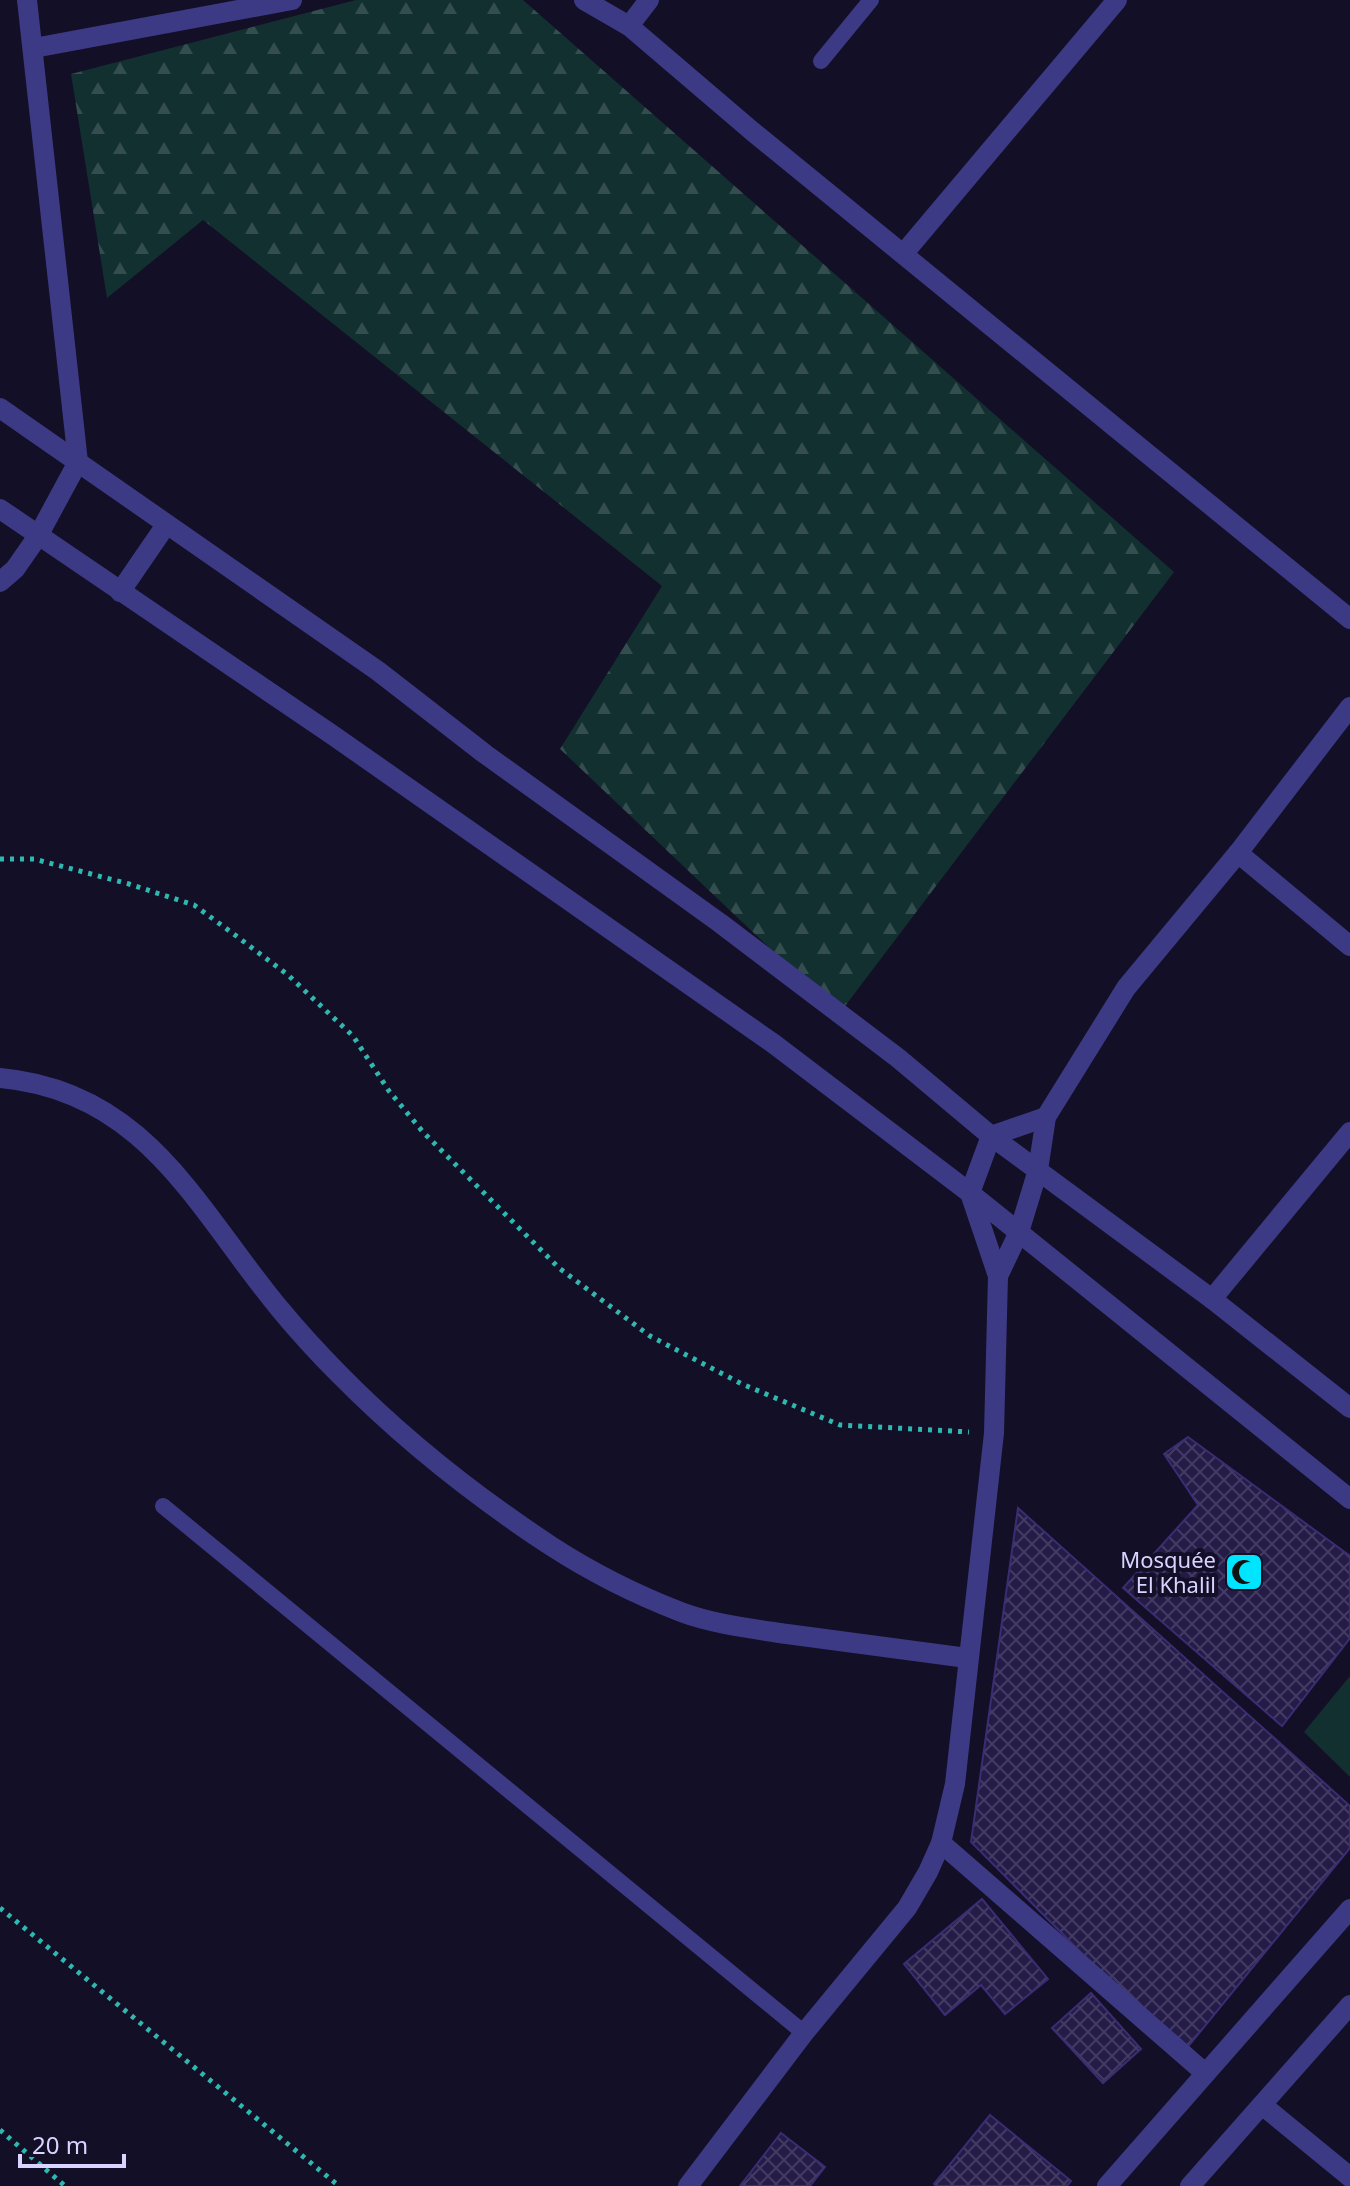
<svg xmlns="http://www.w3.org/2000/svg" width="1350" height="2186" viewBox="0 0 1350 2186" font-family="'Noto Sans',sans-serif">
<defs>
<pattern id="forest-firs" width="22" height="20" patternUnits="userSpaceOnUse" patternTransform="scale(2)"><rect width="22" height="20" fill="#12302f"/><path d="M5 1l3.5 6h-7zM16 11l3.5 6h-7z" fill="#344d4e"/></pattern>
<pattern id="building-cross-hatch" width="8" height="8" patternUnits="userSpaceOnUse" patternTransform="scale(2)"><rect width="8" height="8" fill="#241b47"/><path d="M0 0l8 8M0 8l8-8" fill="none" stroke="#433b63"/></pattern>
</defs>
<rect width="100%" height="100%" fill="#130f26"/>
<!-- forest -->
<polygon fill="url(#forest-firs)" points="356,0 523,0 1174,572 839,1014 560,749 662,586 203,220 107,298 71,74"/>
<!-- green -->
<polygon fill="#12302f" points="1350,1676 1350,1777 1304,1732"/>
<!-- building -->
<g fill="url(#building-cross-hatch)" stroke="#3b2d73" stroke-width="2">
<polygon points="1188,1437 1350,1556 1350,1638 1282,1726 1123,1588 1198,1505 1164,1454"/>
<polygon points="1018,1508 1350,1806 1350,1848 1182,2054 971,1842"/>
<polygon points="982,1899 1048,1979 1005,2014 981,1985 945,2015 904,1964"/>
<polygon points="1091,1993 1141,2049 1103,2083 1052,2028"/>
<polygon points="990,2115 1071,2181 1067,2186 936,2186 934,2184"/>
<polygon points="781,2133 825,2167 810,2186 740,2186"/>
</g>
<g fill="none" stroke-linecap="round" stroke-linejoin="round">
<!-- path -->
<g stroke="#2fb8b0" stroke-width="5" stroke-dasharray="4 6" stroke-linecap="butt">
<polyline points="0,859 34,859 129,884 194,905 235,935 288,975 353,1036 389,1091 423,1132 559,1268 650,1336 742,1384 840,1425 969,1432"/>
<polyline points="0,1908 339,2186"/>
<polyline points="0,2130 65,2186"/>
</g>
<!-- service -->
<g stroke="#3d3a85" stroke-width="16">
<polyline points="821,61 871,0"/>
<polyline points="163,1506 804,2033"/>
</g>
<!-- minor -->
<g stroke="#3d3a85" stroke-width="20">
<polyline points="584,0 629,26 752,131 1350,619"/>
<polyline points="629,26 649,0"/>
<polyline points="34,48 292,0"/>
<polyline points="904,253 1117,0"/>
<polyline points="0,582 15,569 38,536 78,462 27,0"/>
<polyline points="1238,853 1350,946"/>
<path d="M0,1078c146,13 197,131 279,230 19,23 40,46 61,67 64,65 135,121 211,171 40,26 86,49 130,66 31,12 73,17 106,22 60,8 120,16 180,24"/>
<polyline points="998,1276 1019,1232 1038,1170 1046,1117 1126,988 1238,853 1350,707"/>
<polyline points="1212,1299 1350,1132"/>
<polyline points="941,1843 1205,2073"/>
<polyline points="1262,2105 1350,2177"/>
<polyline points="688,2186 804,2033 907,1908 928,1872 941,1843 955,1784 994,1433 998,1276 970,1193 991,1136 1046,1117"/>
</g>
<!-- tertiary -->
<g stroke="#3d3a85" stroke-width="20">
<polyline points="0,408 378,671 485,754 720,923 898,1058 991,1136 1212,1299 1350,1408"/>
<polyline points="0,509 334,736 774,1044 970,1193 1350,1499"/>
<polyline points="120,592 166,525"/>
<polyline points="1107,2186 1350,1909"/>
<polyline points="1190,2186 1350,2005"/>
</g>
</g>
<!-- icons -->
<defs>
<g id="mosque-square" transform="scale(2)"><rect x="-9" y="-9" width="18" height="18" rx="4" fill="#00e5ff" stroke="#130f26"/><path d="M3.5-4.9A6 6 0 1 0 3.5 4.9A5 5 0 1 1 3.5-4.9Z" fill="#111"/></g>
</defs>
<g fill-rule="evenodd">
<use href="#mosque-square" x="1244" y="1572"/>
</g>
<g text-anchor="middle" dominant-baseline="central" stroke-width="8" stroke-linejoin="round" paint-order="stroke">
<!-- poi labels -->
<g font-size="22" fill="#d9d4ff" stroke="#130f26" text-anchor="end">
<text x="1216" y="1559">Mosquée<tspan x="1216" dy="25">El Khalil</tspan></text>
</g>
</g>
<!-- scale -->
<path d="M20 2154v12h104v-12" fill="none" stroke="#d9d4ff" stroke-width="4"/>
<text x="32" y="2154" font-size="24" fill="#d9d4ff" stroke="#130f26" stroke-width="6" paint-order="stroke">20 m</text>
</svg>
